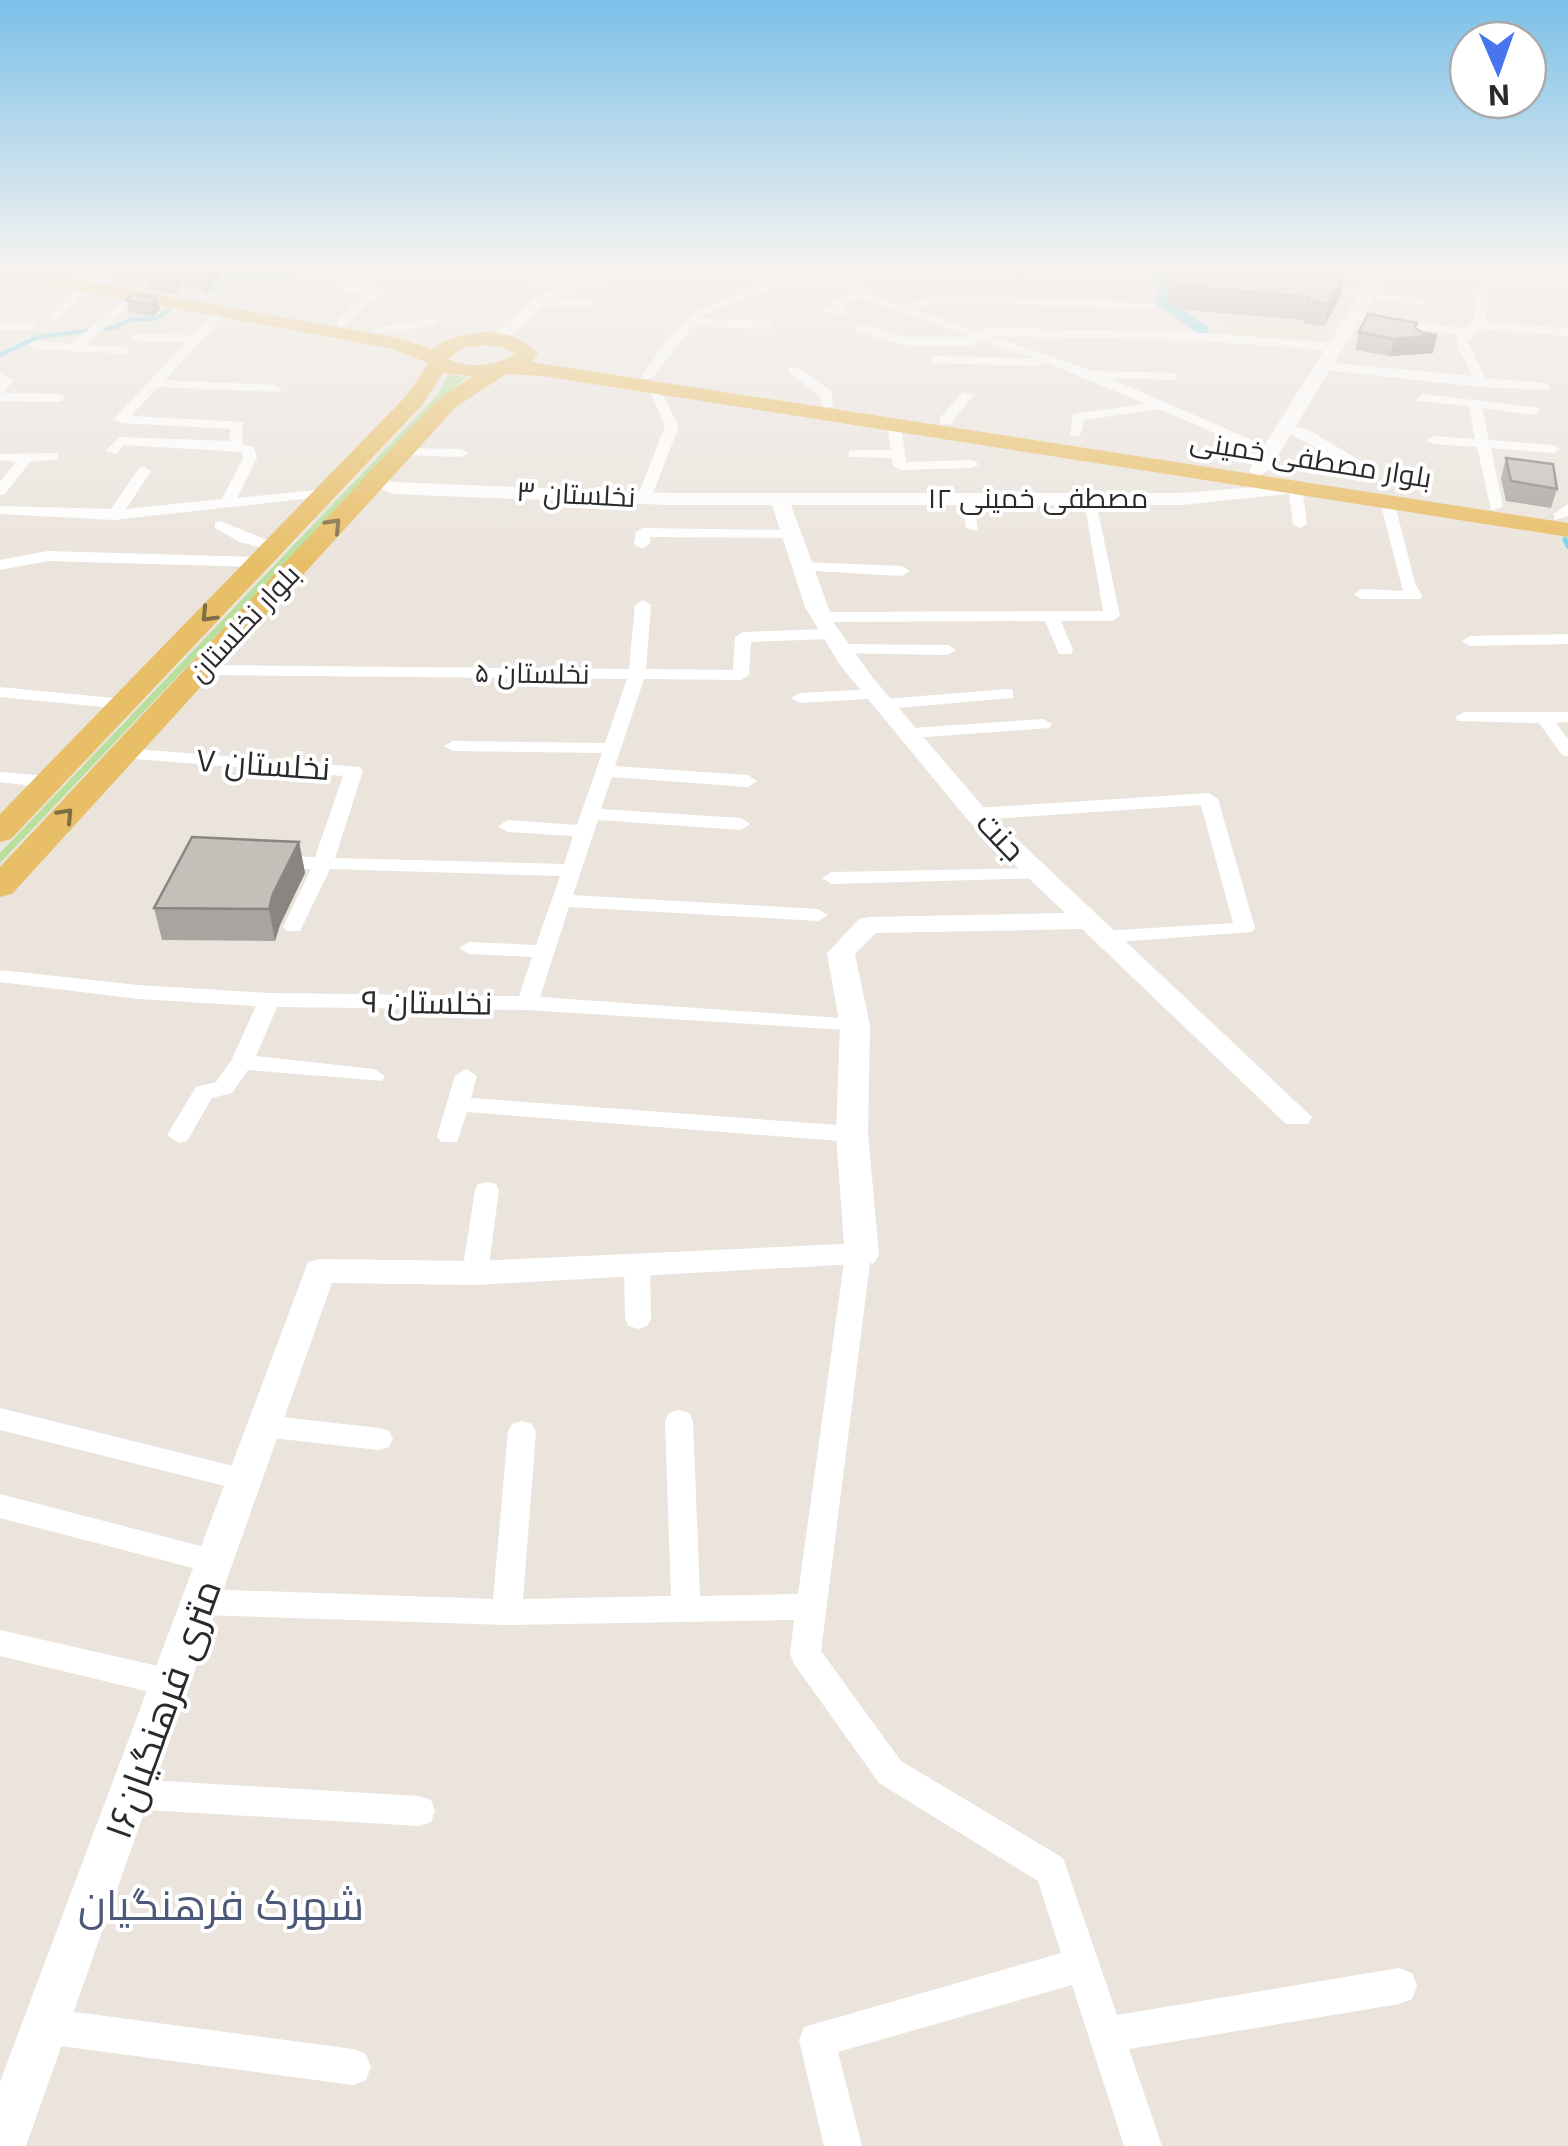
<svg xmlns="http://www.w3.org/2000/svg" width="1568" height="2146" viewBox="0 0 1568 2146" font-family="Inter,Cairo,sans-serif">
<rect width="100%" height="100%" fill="#ebe4dd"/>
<!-- education -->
<g fill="#ece0ce">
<polygon points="1013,266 1144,266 1144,271 1160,272 1156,297 1009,289"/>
<polygon points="1230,311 1305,320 1304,324 1324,327 1315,343 1215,336"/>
</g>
<!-- green -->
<polygon fill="#b9df9d" points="448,375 467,377 445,395 0,863 0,853 438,394"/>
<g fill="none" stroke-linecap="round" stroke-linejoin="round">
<!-- stream-far1 -->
<g stroke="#77d3e7" stroke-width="4">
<polyline points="206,293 232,277 294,274 305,266"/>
<polyline points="0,355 38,337 116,327 131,319 155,319 169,310"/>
</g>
<!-- stream -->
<polyline stroke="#77d3e7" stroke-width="5" points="1565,539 1568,546"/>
<!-- canal -->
<polygon fill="#77d3e7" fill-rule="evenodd" points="1161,266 1173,266 1168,300 1208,327 1208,333 1198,333 1156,304"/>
<!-- minor -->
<g fill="#fff" fill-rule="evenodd">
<polygon points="438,266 432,270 426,267 427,266"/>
<polygon points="776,266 788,266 787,275 856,282 862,292 903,306 937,295 1153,303 1159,306 1153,309 938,302 915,310 982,333 988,328 1189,332 1336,343 1342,347 1336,351 1189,340 992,336 1093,371 1176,373 1176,379 1172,380 1109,378 1275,450 1275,456 1270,457 1159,409 1084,420 1080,436 1070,436 1073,414 1146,404 1045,362 1039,366 932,363 930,360 936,356 1034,358 980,340 975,345 905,345 858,332 856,329 862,325 905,337 973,337 858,298 840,308 851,311 851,315 824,312 824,308 851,293 848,287 788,282 706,314 701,319 768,321 774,325 768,329 693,326 651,379 643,379 643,373 676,328 698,310 776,279"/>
<polygon points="970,272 974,277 895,279 889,276 895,273"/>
<polygon points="528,275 581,279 587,282 581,285 524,280"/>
<path d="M1509,278l59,2v6c-28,-2 -58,-7 -84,8l4,5 -2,23 82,6v8l-89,-7 -11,13 17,36 59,5 5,1v6l-68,-3 -157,-17 -6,-4 6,-4 148,14 -16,-34 3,-7 -111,-16 6,-4 110,13 10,-6 2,-23 -3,-8z"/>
<polygon points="80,284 90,286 59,319 51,319 51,313"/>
<polygon points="1312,284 1423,299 1429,302 1423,305 1308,289"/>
<polygon points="340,287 376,287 382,290 342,327 338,326 338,320 366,293 340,291"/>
<polygon points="132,293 142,295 85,345 125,347 131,351 129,354 34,349 28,345 34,341 71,344"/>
<polygon points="533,300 590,301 596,304 590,307 529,305"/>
<polygon points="218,309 228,311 165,380 275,385 281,389 280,392 158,387 131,416 243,422 242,444 254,447 257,458 237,498 325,489 330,490 330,496 114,520 0,514 0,506 111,509 139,468 144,467 151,471 126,509 222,499 243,458 242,452 124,445 117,454 105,451 120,437 229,441 231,429 121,423 114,419 186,342 138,341 132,337 134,334 192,335"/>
<polygon points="433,318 437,319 437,325 378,333 372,329"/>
<polygon points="0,322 30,322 36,326 30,330 0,330"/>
<polygon points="789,367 797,367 831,391 833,407 823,407 820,396 789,373"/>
<polygon points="0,373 14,380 3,393 60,394 66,398 60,402 0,401"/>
<polygon points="647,384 657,384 679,426 651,498 644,502 637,498 665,426"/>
<polygon points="963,392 974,395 950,424 940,424 940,418"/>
<polygon points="1423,394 1538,408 1540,411 1533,415 1482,408 1489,440 1553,445 1560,449 1553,453 1491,448 1503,507 1491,510 1477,447 1433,444 1426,440 1433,436 1475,439 1469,406 1418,401 1417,398"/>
<polygon points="894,420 901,424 906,462 972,460 979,464 972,468 900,470 893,466 892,458 849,457 849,451 854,450 891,450 887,424"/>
<polygon points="1286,424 1309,430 1379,472 1367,475 1279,428"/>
<polygon points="402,448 461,449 468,453 461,457 397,455 395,452"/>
<polygon points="58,453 58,459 30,462 5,494 0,495 0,482 16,462 0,460 0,454"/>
<polygon points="1295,483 1302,487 1307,524 1300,528 1293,524 1288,487"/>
<polygon points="961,494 973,497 978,531 966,528"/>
<polygon points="1083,494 1095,497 1120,616 1112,621 1061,621 1073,650 1071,654 1059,654 1045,621 822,622 814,617 822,612 1103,611"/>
<polygon points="1387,497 1394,501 1415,583 1422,596 1420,599 1362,599 1354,594 1362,589 1403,591 1380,501"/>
<polygon points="1568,504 1568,516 1554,520 1554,514"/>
<polygon points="220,521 282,546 274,551 240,542 215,528 215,522"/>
<polygon points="643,528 791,530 798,534 791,538 650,537 650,544 642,549 634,544 636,532"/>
<polygon points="48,551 259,557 267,562 259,567 48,561 0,570 0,560"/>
<polygon points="802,562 902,566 910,571 902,576 797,570 794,567"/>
<polygon points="643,600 651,605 646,669 733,670 735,637 743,632 829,629 837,634 829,639 751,642 749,675 741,680 644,679 615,766 748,775 757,781 748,787 612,777 601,809 741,818 750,824 741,830 598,820 573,895 818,909 828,915 818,921 569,907 540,997 855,1019 866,1026 863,1031 527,1010 277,1007 256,1056 374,1069 385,1076 382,1081 248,1070 232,1093 212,1098 187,1141 179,1143 167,1135 196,1087 216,1082 231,1061 256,1006 138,999 0,982 0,970 138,985 269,993 519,996 532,957 469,954 459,948 469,942 536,945 560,876 330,869 300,931 286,931 283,927 311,869 274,868 264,862 274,856 315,857 343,776 124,758 115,753 124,748 360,767 363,771 335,858 564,864 573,836 508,832 498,826 508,820 577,825 602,753 453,751 444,746 453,741 605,743 627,679 200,675 192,670 200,665 629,669 635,605"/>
<polygon points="1568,634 1568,644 1470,646 1462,641 1470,636"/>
<polygon points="840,644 948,645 956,650 948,655 834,653 834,645"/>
<polygon points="0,687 123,699 132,704 123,709 0,697"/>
<polygon points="876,689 882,690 882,698 800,703 791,698 800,693"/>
<polygon points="1007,689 1013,690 1013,698 885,709 876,704 885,699"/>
<polygon points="1464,712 1568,712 1568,722 1556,723 1568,739 1568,756 1562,755 1539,723 1458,721 1455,717"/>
<polygon points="1043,719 1052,724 1049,728 912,738 903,733 912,728"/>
<polygon points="0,772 48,776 57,782 48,788 0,782"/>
<polygon points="1209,793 1218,799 1255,928 1252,932 1103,943 1093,937 1103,931 1233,923 1201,805 976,820 967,814 976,808"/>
<polygon points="1038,868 1045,870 1048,874 1045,878 832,884 822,878 832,872"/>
<polygon points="466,1069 477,1076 471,1098 852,1126 864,1134 852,1142 467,1112 457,1142 441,1142 437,1136 455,1076"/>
<polygon points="487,1182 496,1184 499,1190 488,1273 484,1279 466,1279 462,1273 475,1190 478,1184"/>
<polygon points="858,1246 867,1249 871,1255 821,1651 901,1761 1063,1858 1117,2015 1399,1968 1412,1973 1417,1986 1412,1999 1399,2004 1129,2049 1162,2146 1124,2146 1072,1985 838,2052 862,2146 824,2146 799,2040 804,2027 1061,1953 1038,1881 879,1783 794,1664 790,1654 794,1620 507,1625 201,1615 190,1611 186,1602 190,1593 201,1589 493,1599 508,1432 512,1424 522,1421 532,1424 536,1432 523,1599 671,1596 665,1421 669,1413 679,1410 689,1413 693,1421 700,1596 798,1594 845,1255 849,1249"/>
<polygon points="637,1257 646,1260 650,1266 651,1319 647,1326 638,1329 629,1326 625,1319 624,1266 628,1260"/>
<polygon points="0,1408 245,1469 255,1472 259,1480 255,1488 245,1491 0,1430"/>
<polygon points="264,1415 379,1428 389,1431 393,1439 389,1447 379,1450 264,1437 254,1434 250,1426 254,1418"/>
<polygon points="0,1494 216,1550 226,1553 231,1562 226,1571 216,1574 0,1518"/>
<polygon points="0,1630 171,1669 182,1673 187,1683 182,1693 171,1697 0,1656"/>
<polygon points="131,1779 419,1796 431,1800 435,1811 431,1822 419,1826 131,1809 119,1805 115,1794 119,1783"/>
<polygon points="45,2008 353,2049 366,2054 371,2067 366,2080 353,2085 45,2044 32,2039 27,2026 32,2013"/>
</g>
<!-- tertiary -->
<polygon fill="#fff" fill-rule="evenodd" points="374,476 394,482 668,493 1182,493 1302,483 1302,491 1295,493 1182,505 791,505 834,623 873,678 985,809 1312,1117 1308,1124 1286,1124 1082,929 876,933 855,954 870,1026 868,1134 879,1255 874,1263 475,1285 332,1283 26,2146 0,2146 0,2082 308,1262 320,1259 475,1261 844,1244 836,1134 840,1026 827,953 859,919 869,917 1065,913 967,819 840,665 805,607 772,505 668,505 392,494 365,482"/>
<!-- secondary -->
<g fill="#fff" fill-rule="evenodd">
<polygon points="614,266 639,266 546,304 501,344 486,340 535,297"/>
<polygon points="1377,266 1393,266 1269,470 1259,476 1252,474 1249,470"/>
</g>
<!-- primary -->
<path fill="#e8be66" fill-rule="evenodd" d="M0,266l393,71 40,12c29,-22 81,-24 105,5l-7,8 1037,161v14l-1026,-161 -36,-2 -50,33 -444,487 -12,3v-30l440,-470 32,-20 -29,-4 -20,31 -412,435 -11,3v-28l407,-419 22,-32 -40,-15 -389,-72zM482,345l21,2 12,7c-18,12 -47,15 -67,5l15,-11z"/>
</g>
<!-- wall -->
<g fill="#a9a49f">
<polygon points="101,266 232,266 206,291 181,286 174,294 149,289 147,280 102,272"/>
<polygon points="1173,266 1340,298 1324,326 1303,324 1304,320 1174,309 1168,300"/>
<polygon points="157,298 160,309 153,317 129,312 126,300"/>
<polygon points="1416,328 1423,333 1437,335 1433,353 1390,356 1355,350 1359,332"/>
<polygon points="1506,458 1557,489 1551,508 1506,501 1501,478"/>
<polygon points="299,842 305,873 280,925 275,941 162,940 154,908"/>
</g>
<!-- shaded-wall -->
<g fill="#898682">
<polygon points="177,266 181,286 174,294 170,274"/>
<polygon points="207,266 232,266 206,291 202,271"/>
<polygon points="1344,276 1340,298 1324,326 1328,304"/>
<polygon points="157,298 160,309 153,317 151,305"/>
<polygon points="1437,335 1433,353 1390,356 1394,339"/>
<polygon points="299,842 305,873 280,925 275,941 269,909 273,894"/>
</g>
<!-- building -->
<g fill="#c4bfb9" stroke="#898682" stroke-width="2.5">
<polygon points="148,266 177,266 170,274 145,269"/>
<polygon points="177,266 207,266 202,271"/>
<polygon points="1173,266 1270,266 1344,276 1328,304 1307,301 1309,297 1177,286 1170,278"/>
<polygon points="134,294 157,298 151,305 126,300"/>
<polygon points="1368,314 1417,323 1415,328 1423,333 1437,335 1394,339 1359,332"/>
<polygon points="1506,458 1553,464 1557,489 1511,481"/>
<polygon points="192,837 299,842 273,894 269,909 154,908"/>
</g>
<!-- one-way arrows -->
<defs><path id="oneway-chevron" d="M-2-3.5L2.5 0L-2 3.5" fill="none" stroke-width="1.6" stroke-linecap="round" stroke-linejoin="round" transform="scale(2.5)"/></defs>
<g stroke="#7f6d45">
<use href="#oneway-chevron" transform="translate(334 525) rotate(-47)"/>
<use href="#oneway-chevron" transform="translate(208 615) rotate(134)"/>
<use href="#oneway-chevron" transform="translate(66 815) rotate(-47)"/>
</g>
<!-- sky -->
<linearGradient id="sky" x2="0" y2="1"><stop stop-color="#7bc0e8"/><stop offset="0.47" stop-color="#f6f3f0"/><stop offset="1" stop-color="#f6f3f0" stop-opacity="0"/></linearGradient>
<rect width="1568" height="567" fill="url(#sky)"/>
<g text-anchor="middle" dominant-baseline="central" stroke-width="8" stroke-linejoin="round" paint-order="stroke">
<!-- far-street labels -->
<g font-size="28" fill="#2a2a2a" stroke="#fff">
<text transform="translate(1311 459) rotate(9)">بلوار مصطفی خمینی</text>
<text transform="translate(576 494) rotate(3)">نخلستان ۳</text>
<text x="1038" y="498">مصطفی خمینی ۱۲</text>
<text transform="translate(244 623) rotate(-47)">بلوار نخلستان</text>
<text transform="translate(532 673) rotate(1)">نخلستان ۵</text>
</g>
<!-- street labels -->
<g font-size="32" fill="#2a2a2a" stroke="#fff">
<text transform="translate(263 764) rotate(4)">نخلستان ۷</text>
<text transform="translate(1001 836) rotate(46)">جنت</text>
<text transform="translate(427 1002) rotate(1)">نخلستان ۹</text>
</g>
<!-- near-street labels -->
<g font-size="38" fill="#2a2a2a" stroke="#fff">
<text transform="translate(162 1709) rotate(-70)">۱۶متری فرهنگیان</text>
</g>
<!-- near-neighbourhood labels -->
<g font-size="42" fill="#4d5978" stroke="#fff">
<text x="221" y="1904">شهرک فرهنگیان</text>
</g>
</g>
<!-- north arrow -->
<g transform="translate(1498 70) rotate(178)"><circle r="48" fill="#ffffff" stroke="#aaaaaa" stroke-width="2.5"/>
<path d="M0-8L18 38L0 25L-18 38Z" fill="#4775ee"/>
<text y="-15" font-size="28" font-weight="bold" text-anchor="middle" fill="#2a2a2a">N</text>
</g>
</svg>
